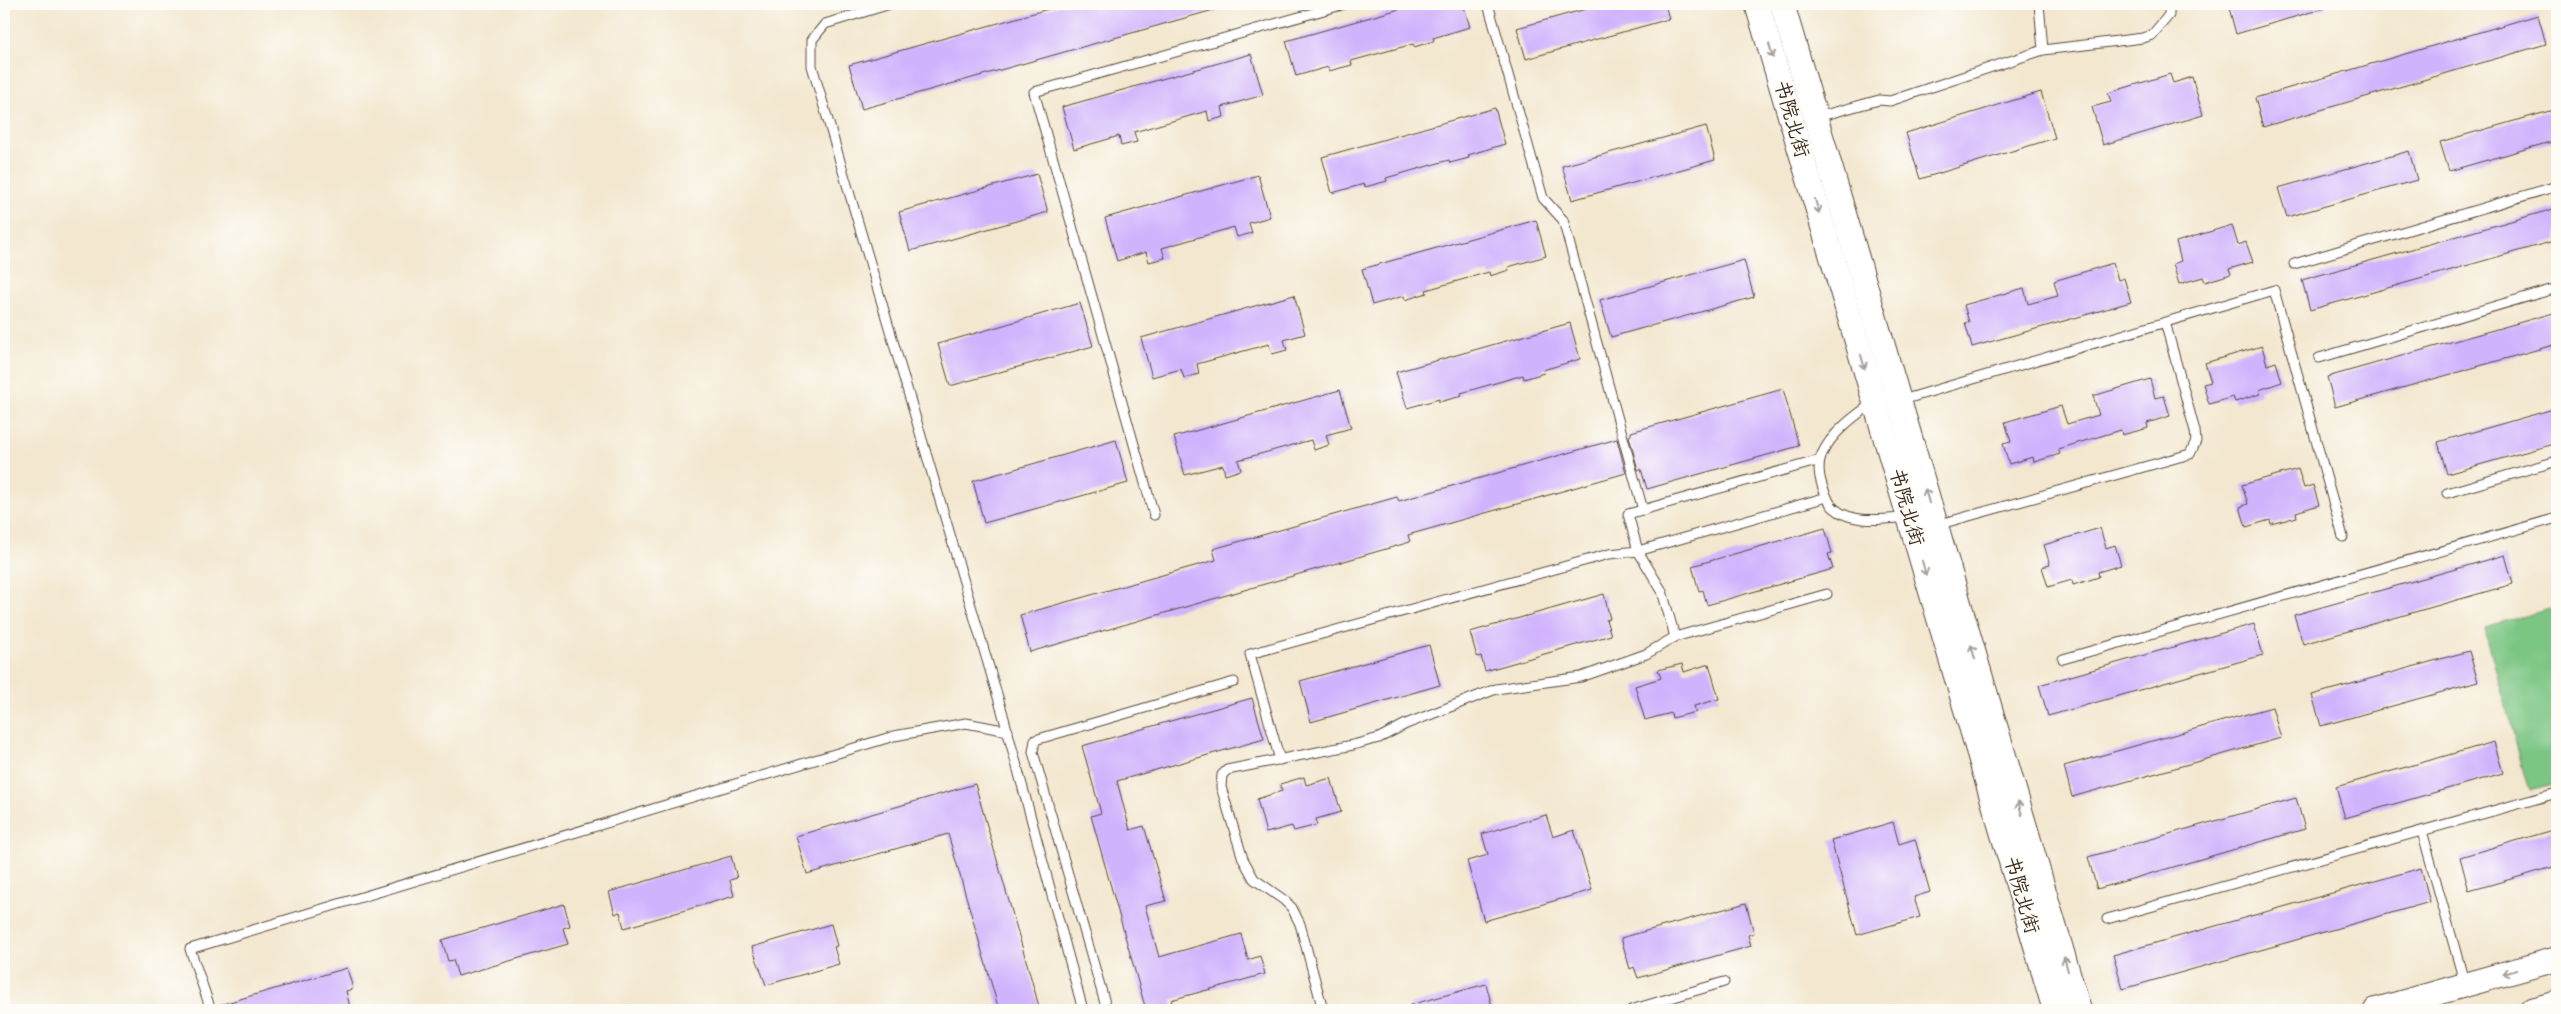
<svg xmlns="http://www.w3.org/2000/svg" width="2561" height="1014" viewBox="0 0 2561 1014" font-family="Mynerve,'LXGW WenKai TC',sans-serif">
<rect width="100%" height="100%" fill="#fdfcf7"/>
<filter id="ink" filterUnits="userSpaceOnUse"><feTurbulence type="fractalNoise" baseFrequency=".02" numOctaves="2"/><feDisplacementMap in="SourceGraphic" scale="10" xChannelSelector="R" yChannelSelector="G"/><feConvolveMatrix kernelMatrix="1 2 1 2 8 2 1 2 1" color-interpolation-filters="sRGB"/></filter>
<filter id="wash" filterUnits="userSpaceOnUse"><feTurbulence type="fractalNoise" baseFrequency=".0096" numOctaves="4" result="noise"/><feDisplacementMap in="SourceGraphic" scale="20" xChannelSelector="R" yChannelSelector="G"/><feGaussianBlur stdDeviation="1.12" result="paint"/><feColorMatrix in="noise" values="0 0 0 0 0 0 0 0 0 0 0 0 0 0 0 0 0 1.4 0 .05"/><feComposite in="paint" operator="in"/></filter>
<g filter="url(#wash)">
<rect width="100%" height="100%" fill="#f3e7cf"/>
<!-- green -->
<polygon fill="#7cc684" stroke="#5c7851" points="2557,607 2557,784 2529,791 2484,627"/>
<g id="blocks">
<!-- building -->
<g fill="#d0b3fd">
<polygon points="1066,4 1217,4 1217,9 862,109 849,65"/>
<polygon points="1417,4 1463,4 1470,27 1433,38 1434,41 1414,47 1413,44 1351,61 1352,65 1329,71 1328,67 1296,76 1286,41"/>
<polygon points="1604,4 1665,4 1669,19 1526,59 1517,28"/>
<polygon points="2228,4 2324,4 2325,8 2236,34"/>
<polygon points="2538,15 2546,44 2263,127 2255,98"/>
<polygon points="1251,54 1263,95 1222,107 1224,117 1209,121 1207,111 1134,132 1137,142 1121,146 1119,136 1074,149 1062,107"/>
<polygon points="2170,74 2173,83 2192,77 2203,115 2103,145 2092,107 2111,102 2108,93"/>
<polygon points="2041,92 2055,138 1920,179 1906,133"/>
<polygon points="1495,108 1505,144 1468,155 1469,158 1450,163 1449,160 1386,178 1387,181 1365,187 1364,184 1332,193 1322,157"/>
<polygon points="2557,109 2557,140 2449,171 2440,142"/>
<polygon points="1706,126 1715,160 1572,200 1562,166"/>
<polygon points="2409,151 2417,180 2287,217 2278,188"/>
<polygon points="1037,174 1048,212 910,251 899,212"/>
<polygon points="1258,175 1270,217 1249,223 1252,233 1237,237 1234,227 1162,248 1165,258 1149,262 1146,252 1117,261 1105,218"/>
<polygon points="2557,208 2557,240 2310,310 2302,280"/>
<polygon points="1536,220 1546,256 1508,267 1509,270 1490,276 1489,272 1426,290 1427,293 1405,300 1404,296 1372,305 1362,269"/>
<polygon points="2232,225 2238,245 2246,242 2253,262 2229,269 2231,274 2205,282 2203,277 2179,284 2173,264 2181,261 2176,242"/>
<polygon points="1744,260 1754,297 1611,337 1600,300"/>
<polygon points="2113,263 2118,280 2124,278 2131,302 1972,347 1965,323 1969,322 1964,305 2024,288 2028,304 2058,296 2054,281"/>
<polygon points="1294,295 1305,334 1284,340 1287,350 1272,354 1269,344 1197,364 1199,374 1184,378 1181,369 1152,377 1141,338"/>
<polygon points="1080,303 1093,346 950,386 938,344"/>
<polygon points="2557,312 2557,344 2335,407 2327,377"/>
<polygon points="1570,323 1580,359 1543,370 1544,373 1524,379 1523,375 1461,393 1462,396 1439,402 1439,399 1407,408 1396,372"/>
<polygon points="2262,346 2267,365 2276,362 2282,382 2259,390 2260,394 2235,402 2233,397 2209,404 2203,384 2211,382 2205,363"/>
<polygon points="2150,379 2155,398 2164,396 2170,416 2147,423 2148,428 2122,435 2121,430 2058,449 2060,454 2034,462 2033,457 2009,464 2003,444 2011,442 2005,422 2061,406 2067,424 2099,415 2093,396"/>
<polygon points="1783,389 1799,446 1647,489 1641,469 1638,470 1629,436 1631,435 1631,432"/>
<polygon points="1340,390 1351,428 1326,435 1329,445 1314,450 1311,440 1238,460 1241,470 1225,475 1223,465 1185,475 1174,437"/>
<polygon points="2557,408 2557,443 2447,474 2438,442"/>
<polygon points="1617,439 1626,473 1408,535 1410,542 1030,652 1020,615 1216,560 1213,549 1397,497 1399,501"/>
<polygon points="1116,440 1128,483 984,523 973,481"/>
<polygon points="2298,469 2304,488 2313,485 2319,505 2296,512 2297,517 2271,524 2270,520 2246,527 2240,507 2248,504 2242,485"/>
<polygon points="1825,528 1832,553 1828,554 1833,569 1707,605 1703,590 1699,591 1692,566"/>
<polygon points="2100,528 2106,548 2115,545 2121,565 2098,572 2099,577 2073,585 2072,580 2048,587 2042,567 2050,565 2044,545"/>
<polygon points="2505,555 2513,584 2303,644 2294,615"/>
<polygon points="1604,594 1610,619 1606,620 1611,635 1485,671 1481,656 1477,657 1470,632"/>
<polygon points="2254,624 2263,655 2048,716 2039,685"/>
<polygon points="1429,645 1440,685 1311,722 1300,681"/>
<polygon points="2469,651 2478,682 2321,726 2312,695"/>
<polygon points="1682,664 1684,672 1709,664 1719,699 1694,706 1696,712 1672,718 1671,713 1645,720 1635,686 1661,678 1658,670"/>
<polygon points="1252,698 1264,739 1117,781 1130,830 1144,826 1166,901 1145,906 1159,957 1241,934 1248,960 1260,956 1265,974 1171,1000 1174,1010 1146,1010 1091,816 1101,813 1082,746"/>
<polygon points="2272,707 2281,738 2072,797 2064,766"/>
<polygon points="2494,742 2503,773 2345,818 2336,787"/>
<polygon points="1304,777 1306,785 1331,778 1341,812 1316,819 1317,825 1294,831 1292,826 1266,833 1257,799 1282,791 1280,784"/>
<polygon points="975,784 1028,967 1040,1010 999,1010 948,834 807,874 796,836"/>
<polygon points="2296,798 2305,829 2097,889 2088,857"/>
<polygon points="1546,815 1553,837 1574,830 1592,890 1484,921 1467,861 1488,855 1482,834"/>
<polygon points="1893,822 1899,844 1915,839 1930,892 1914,897 1920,917 1857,935 1831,840"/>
<polygon points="2557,829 2557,866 2469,891 2460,857"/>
<polygon points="731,856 737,878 730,880 734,896 624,928 620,912 615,914 609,892"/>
<polygon points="2421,868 2430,902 2123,989 2113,955"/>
<polygon points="1746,903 1754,933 1748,935 1751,946 1638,978 1634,967 1630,969 1621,938"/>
<polygon points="564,904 570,926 563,928 568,944 458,976 453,960 448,961 442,940"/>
<polygon points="831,924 837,946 834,947 839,964 766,985 752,947"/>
<polygon points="347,968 353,989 346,991 350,1007 340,1010 217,1010 216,1006"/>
<polygon points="1486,984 1493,1010 1410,1010 1410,1005"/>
</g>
</g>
</g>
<g filter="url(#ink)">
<use href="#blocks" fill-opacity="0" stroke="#574639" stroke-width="1"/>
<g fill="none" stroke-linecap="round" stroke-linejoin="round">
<!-- lane casing -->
<g stroke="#574639" stroke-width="11">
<g id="lane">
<polyline points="890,4 825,24 812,40 812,66 1002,711 1083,1010"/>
<polyline points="1488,4 1543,198 1563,220 1643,510"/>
<polyline points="2039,4 2043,50"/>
<polyline points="2557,4 2557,5"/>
<polyline points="1817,117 1879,100 1890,101 2043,50 2143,38 2152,35 2169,15 2169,4"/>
<polyline points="2294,264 2557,186"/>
<polyline points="2319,358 2557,288"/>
<polyline points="1899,401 2274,290 2343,537"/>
<path d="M1874,402c-19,14 -42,30 -52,52 -5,11 -3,23 1,34 3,6 5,15 11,20 19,17 52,11 75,9"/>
<polyline points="1820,460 1628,514 1638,551 1827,497"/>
<polyline points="2447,493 2557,461"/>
<polyline points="1154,515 1034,92 1345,4"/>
<polyline points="1937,525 2190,454 2196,441 2195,431 2165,322"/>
<polyline points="2063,659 2557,518"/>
<polyline points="1280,760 1250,654 1609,554 1638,551 1662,591 1675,637"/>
<polyline points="2422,831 2465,985"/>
<polyline points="2107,919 2557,793"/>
<polyline points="211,1010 190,949 894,736 966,723 1008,731"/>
<polyline points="1107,1010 1033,752 1035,740 1234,682"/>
<polyline points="1323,1010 1300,924 1292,908 1284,900 1254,879 1243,859 1221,787 1222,775 1227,770 1353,745 1379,738 1406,724 1496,689 1581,677 1646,654 1675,637 1827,594"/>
<polyline points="1631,1010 1724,982"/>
</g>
</g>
<!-- secondary casing -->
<g stroke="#574639" stroke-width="26">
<g id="secondary">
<polyline points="1757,4 2055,1010"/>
<polyline points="1782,4 2079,1010"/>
<polyline points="2376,1010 2557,959"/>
<polyline points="2532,1010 2557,1003"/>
</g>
</g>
<!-- lane -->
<use href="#lane" stroke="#fff" stroke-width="9"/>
<!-- secondary -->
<use href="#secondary" stroke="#fff" stroke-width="24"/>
</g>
<!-- one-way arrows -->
<defs><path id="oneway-shaft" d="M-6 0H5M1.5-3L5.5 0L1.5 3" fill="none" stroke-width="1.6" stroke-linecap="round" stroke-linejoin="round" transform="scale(1.25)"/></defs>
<g stroke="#a79f9a">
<use href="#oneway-shaft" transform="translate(1771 51) rotate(74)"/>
<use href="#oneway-shaft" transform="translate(1817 206) rotate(74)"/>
<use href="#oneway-shaft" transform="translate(1863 362) rotate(74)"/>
<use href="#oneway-shaft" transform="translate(1927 496) rotate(-106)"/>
<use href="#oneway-shaft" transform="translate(1924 568) rotate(74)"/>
<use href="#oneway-shaft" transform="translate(1973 652) rotate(-106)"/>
<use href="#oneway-shaft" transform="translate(2020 808) rotate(-106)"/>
<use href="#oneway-shaft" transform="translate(2066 964) rotate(-106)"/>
<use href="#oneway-shaft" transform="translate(2510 972) rotate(164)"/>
</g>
</g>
<g text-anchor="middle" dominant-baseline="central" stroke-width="4" stroke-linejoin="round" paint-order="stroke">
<!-- street labels -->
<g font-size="20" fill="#3b2a1e" stroke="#fdfcf7">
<text transform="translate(1791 119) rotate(74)">书院北街</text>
<text transform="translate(1906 507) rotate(74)">书院北街</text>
<text transform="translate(2021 895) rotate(74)">书院北街</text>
</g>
</g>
<!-- margin -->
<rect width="2561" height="1014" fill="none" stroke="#fdfcf7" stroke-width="20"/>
</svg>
